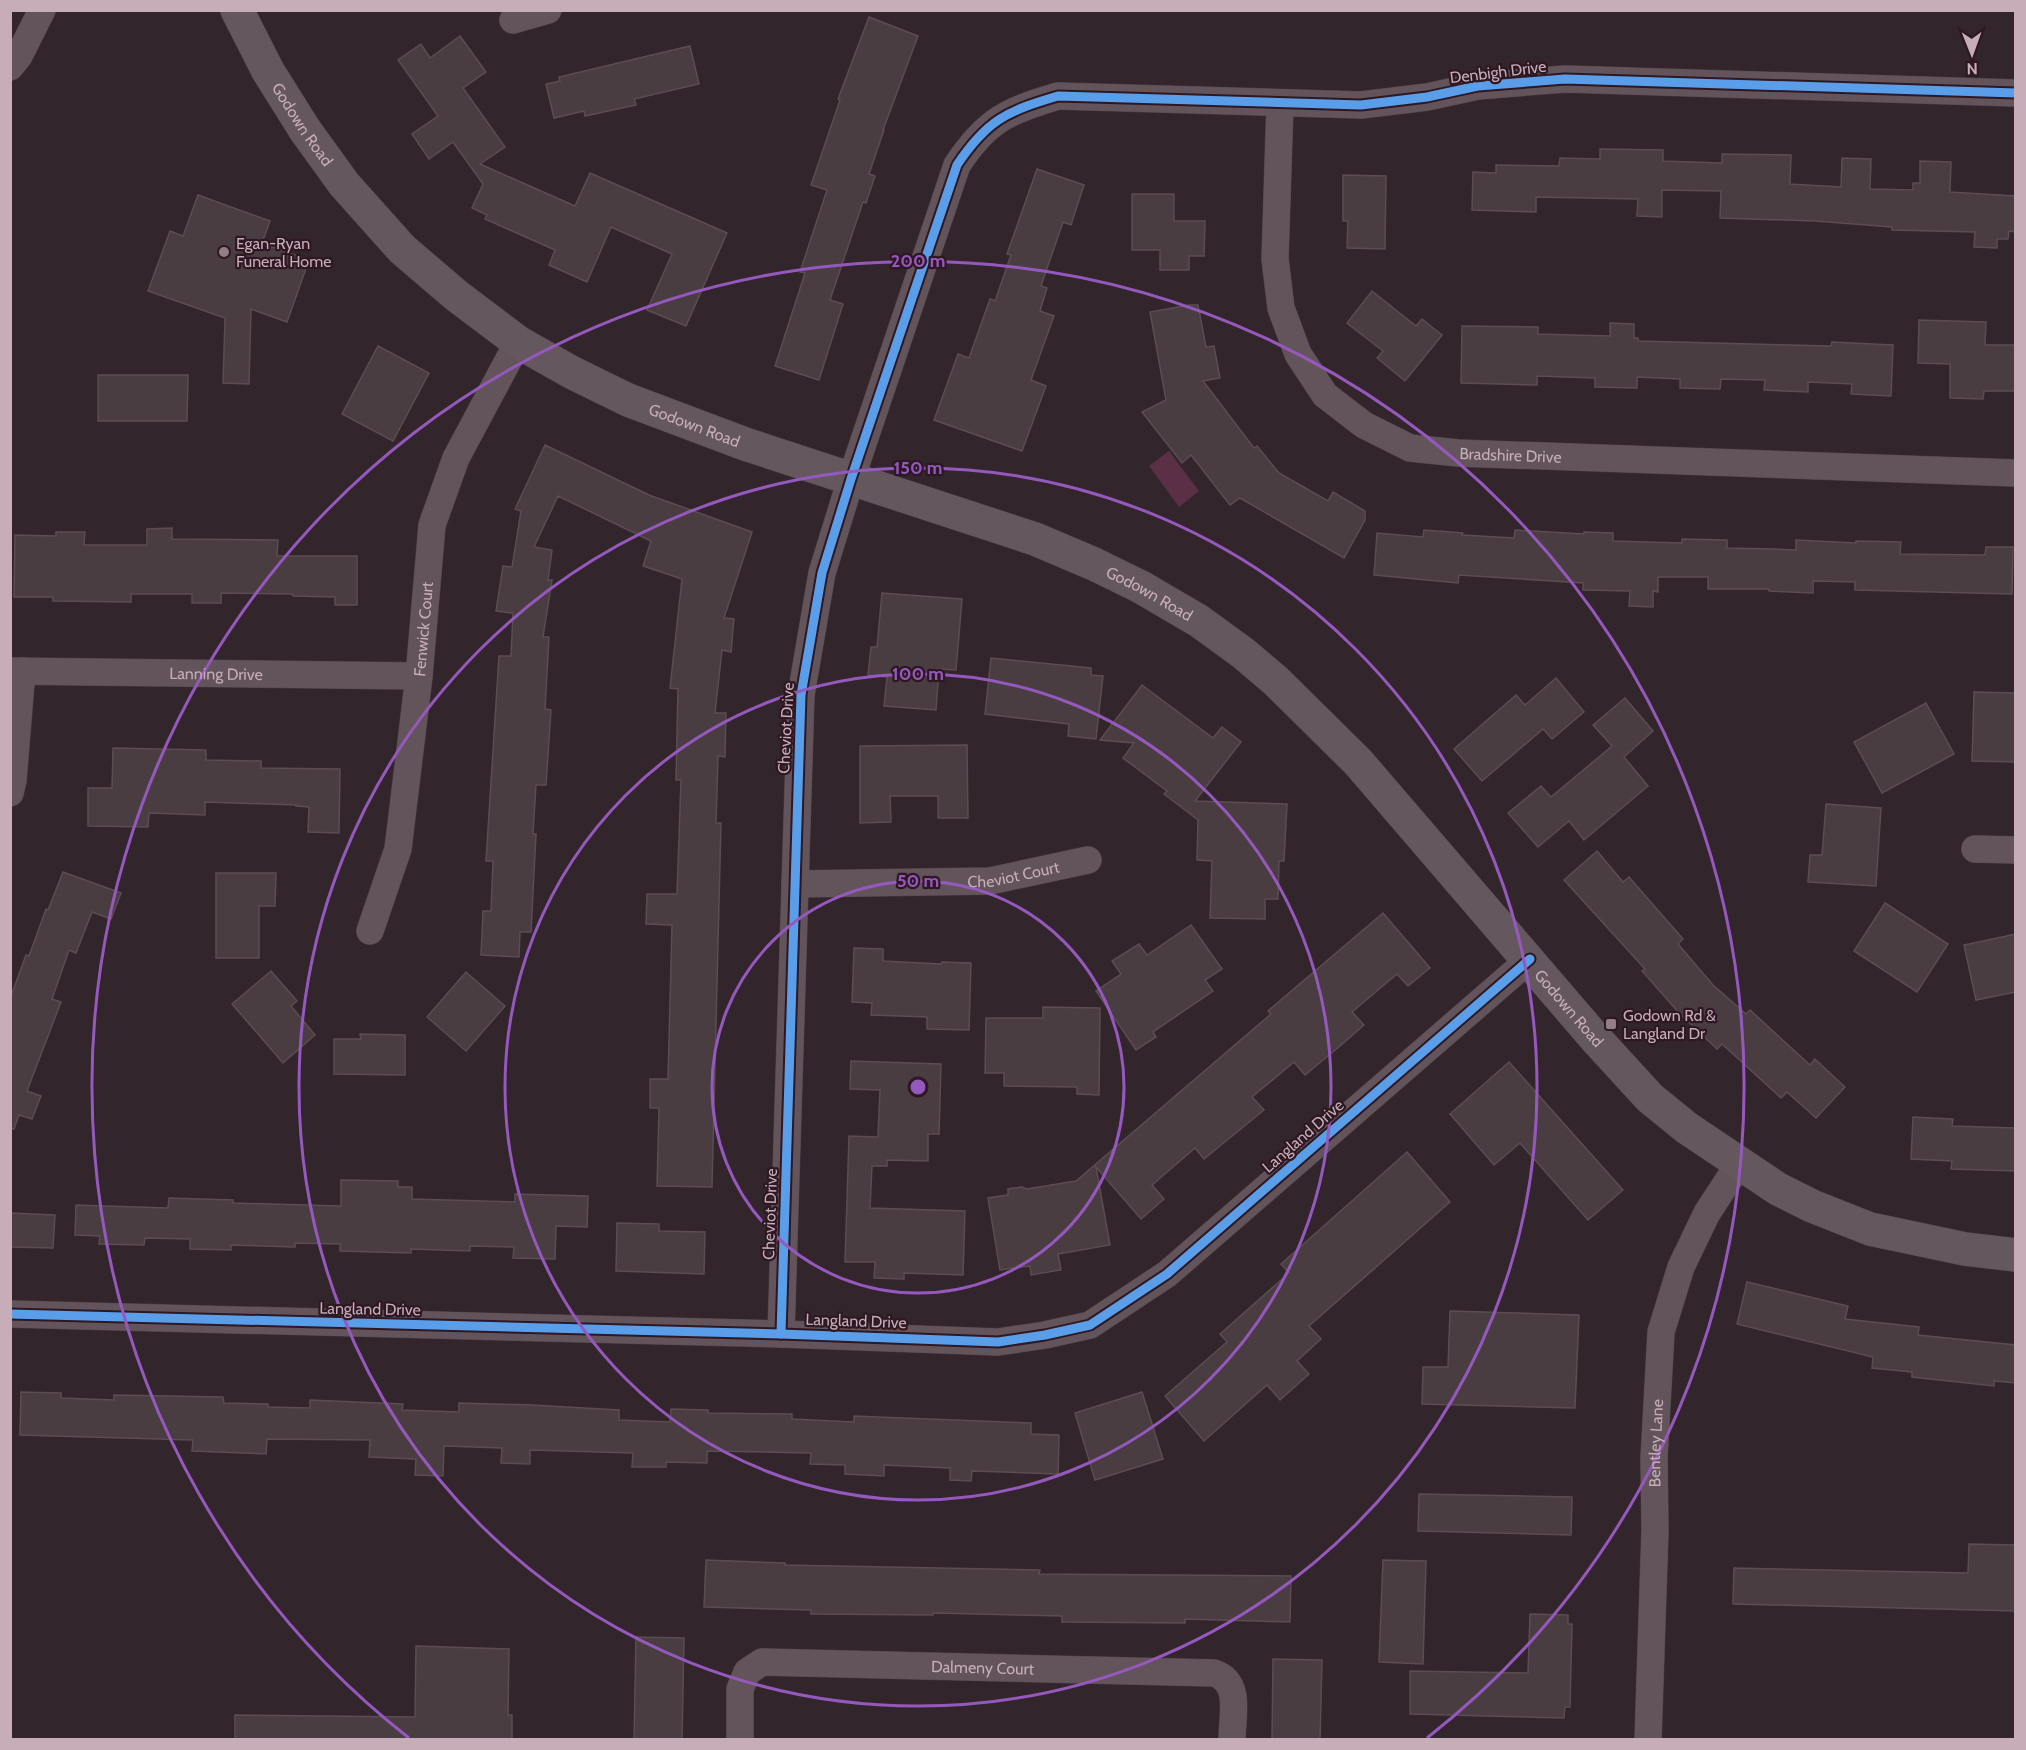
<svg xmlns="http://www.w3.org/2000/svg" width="2026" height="1750" viewBox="0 0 2026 1750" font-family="Cabin,sans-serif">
<rect width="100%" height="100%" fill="#33252c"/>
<!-- water -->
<polygon fill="#5b2f45" points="1169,451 1199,491 1179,507 1149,466"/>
<!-- building -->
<g fill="#493d42" stroke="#5c4c53" stroke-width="1.5">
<polygon points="869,17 918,36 883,130 884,130 869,174 875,176 866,203 863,202 830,300 843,304 819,380 775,366 805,273 800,272 827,190 811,185 840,100 838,99"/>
<polygon points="460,36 486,72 463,88 505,147 480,164 575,206 590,173 727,233 686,326 647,310 672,254 611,227 587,282 549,265 555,250 485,219 487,215 472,208 483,184 453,142 429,159 412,134 438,116 398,60 421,44 430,58"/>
<polygon points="690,46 699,84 634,99 636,105 585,116 584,111 554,118 546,84 560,81 559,77"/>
<polygon points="1600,149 1663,150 1663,161 1722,163 1722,154 1791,155 1790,184 1841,187 1842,158 1871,159 1870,189 1913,190 1913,183 1920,183 1920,161 1951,162 1950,192 2016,196 2016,232 2009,231 2008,239 1997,239 1997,248 1974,247 1975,232 1892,230 1892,227 1815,221 1720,218 1721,191 1662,190 1662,217 1637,216 1638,199 1536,197 1536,212 1472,210 1473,172 1496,173 1496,165 1559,166 1560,158 1600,159"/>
<polygon points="1037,169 1084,185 1071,225 1063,222 1041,286 1047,288 1040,311 1054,316 1031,380 1046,386 1022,451 934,420 958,354 969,358 990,299 995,301 1011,255 1007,254"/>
<polygon points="1343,175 1386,176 1385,249 1347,248 1348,221 1343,221"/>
<polygon points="1132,194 1174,194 1174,221 1205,221 1204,256 1189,256 1189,270 1160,270 1160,250 1132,250"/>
<polygon points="198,195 270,221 262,243 309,260 287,322 251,309 249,384 223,383 225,318 148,291 170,231 183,236"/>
<polygon points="1372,291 1416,326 1422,319 1442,335 1405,381 1377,358 1383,351 1347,323"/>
<polygon points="1189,305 1198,305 1206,347 1214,346 1220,378 1203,381 1254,448 1257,446 1279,473 1328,501 1333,492 1365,511 1365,520 1344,558 1240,498 1230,505 1191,455 1182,463 1142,412 1166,400 1150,312"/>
<polygon points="1919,320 1986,322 1985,345 2016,345 2016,391 1984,391 1983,399 1950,398 1950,364 1918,363"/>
<polygon points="1610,323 1634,324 1634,338 1638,338 1638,341 1831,346 1832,342 1893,345 1891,396 1851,394 1852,384 1808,382 1808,392 1764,390 1765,380 1721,379 1720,389 1680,388 1680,379 1637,377 1637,388 1595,387 1595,378 1537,376 1537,385 1461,383 1462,326 1538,327 1538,334 1610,336"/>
<polygon points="378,346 429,373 393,441 342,414"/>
<polygon points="98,375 188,375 187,421 98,421"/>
<polygon points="545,445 649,495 752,532 724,618 734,619 731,652 722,650 715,713 726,713 725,757 718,756 716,823 721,823 712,1187 657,1186 659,1108 650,1108 650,1079 668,1079 672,925 646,924 647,894 677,894 681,780 676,780 678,689 670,688 682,579 643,566 651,541 558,496 534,547 552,550 548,580 552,580 543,637 549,637 545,709 551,710 546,785 536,785 533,834 536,834 531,932 520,932 519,957 481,955 483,911 491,911 493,861 486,861 499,656 511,656 513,613 496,611 503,566 512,567 521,511 515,509"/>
<polygon points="172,528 172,539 278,540 277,556 357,556 357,605 335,605 335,597 293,596 293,594 221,593 221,603 192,603 192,594 131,594 131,602 53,601 53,597 14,597 15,535 56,536 56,532 85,532 84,545 147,545 147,529"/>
<polygon points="1424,530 1463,533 1462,535 1514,538 1515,530 1584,534 1584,532 1613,533 1613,541 1682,543 1682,539 1727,540 1727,548 1773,549 1796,550 1796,540 1856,543 1856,541 1901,542 1900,554 1985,555 1986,547 2013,547 2012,594 1855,590 1855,582 1813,581 1813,593 1769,591 1769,589 1708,589 1708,577 1658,577 1658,592 1653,591 1653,607 1629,606 1630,591 1583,590 1583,583 1459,575 1458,583 1374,575 1377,533 1423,537"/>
<polygon points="882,593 962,599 956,670 939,669 936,710 884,706 887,677 868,675 871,647 877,647"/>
<polygon points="991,658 1091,668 1091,675 1103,676 1096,739 1068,736 1069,724 985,714"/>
<polygon points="1556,678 1584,712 1552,739 1543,729 1482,781 1454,749 1516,695 1525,705"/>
<polygon points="1142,685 1213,738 1222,727 1241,742 1195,801 1287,804 1284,861 1279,861 1278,899 1265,899 1265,919 1210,918 1212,861 1197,860 1198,820 1164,794 1167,791 1123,758 1134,743 1100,740"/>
<polygon points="1974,692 2016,693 2016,762 1972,761"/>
<polygon points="1625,698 1653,731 1624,757 1648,786 1584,840 1569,821 1538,847 1508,813 1541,786 1551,797 1612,746 1593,725"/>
<polygon points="1926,703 1954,754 1882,793 1854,742"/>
<polygon points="967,745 968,818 938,818 938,796 890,796 891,822 860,823 860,746"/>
<polygon points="113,748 206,750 206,760 261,761 261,768 340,769 339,833 308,832 309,807 296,806 296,805 205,802 205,815 149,813 148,827 88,826 88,788 112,788"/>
<polygon points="1826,804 1881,808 1876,886 1808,882 1810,855 1822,855"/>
<polygon points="1597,851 1623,882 1629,877 1683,939 1678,944 1713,985 1746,1014 1750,1010 1810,1065 1815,1059 1845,1087 1816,1118 1787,1092 1781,1098 1722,1044 1717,1049 1680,1014 1642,971 1645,969 1564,880"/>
<polygon points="63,872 121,893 111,919 92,912 76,953 69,950 52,999 61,1002 27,1091 41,1096 32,1119 19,1115 14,1129 10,1128 10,999 26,955 29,956 46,909 48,910"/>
<polygon points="216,873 276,873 275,906 259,906 259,958 216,958"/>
<polygon points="1885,903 1948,944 1917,992 1854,951"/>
<polygon points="1383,913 1430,968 1408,986 1397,974 1352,1012 1364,1025 1340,1046 1305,1075 1294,1062 1252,1097 1264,1110 1204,1159 1195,1148 1152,1185 1164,1199 1141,1219 1096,1167 1110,1245 1058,1254 1061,1270 1031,1275 1030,1266 1000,1270 988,1198 1008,1195 1008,1189 1022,1187 1027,1189 1076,1181 1271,1014 1268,1011"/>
<polygon points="1191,925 1222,969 1205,980 1213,991 1153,1032 1156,1037 1136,1050 1096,991 1121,974 1112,961 1139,944 1147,955"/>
<polygon points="2016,934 2016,992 1976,1000 1964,945"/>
<polygon points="854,948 883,949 883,961 941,964 942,962 971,963 969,1030 927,1029 927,1017 871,1015 872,1003 852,1002"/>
<polygon points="271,971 297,1001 291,1006 315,1035 283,1063 232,1004"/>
<polygon points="466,972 505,1006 466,1051 427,1017"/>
<polygon points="1043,1007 1100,1008 1099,1095 1077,1094 1077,1087 1004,1086 1004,1073 985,1073 986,1018 1043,1018"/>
<polygon points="360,1034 405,1035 405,1075 334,1074 334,1039 361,1039"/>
<polygon points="851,1061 941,1064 939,1134 928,1134 928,1161 887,1160 887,1166 872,1166 870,1208 965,1211 963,1275 904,1273 904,1279 874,1278 875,1262 845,1262 849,1136 878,1137 880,1090 850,1089"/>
<polygon points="1509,1062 1623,1190 1588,1220 1520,1143 1494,1165 1450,1114"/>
<polygon points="1913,1117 1953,1119 1952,1126 2016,1128 2016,1171 1951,1169 1952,1161 1911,1159"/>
<polygon points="1407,1152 1450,1202 1309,1326 1321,1339 1297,1361 1309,1374 1280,1400 1267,1385 1204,1441 1165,1396 1227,1342 1220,1334 1289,1273 1281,1264"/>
<polygon points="341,1180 398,1181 398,1187 412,1187 412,1199 515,1202 515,1194 588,1196 587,1227 556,1226 555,1259 513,1258 514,1247 470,1246 470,1251 411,1249 411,1253 340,1251 340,1244 295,1243 295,1247 231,1245 231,1250 190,1249 190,1239 145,1238 144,1245 99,1244 100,1236 75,1235 76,1205 168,1208 169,1198 233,1200 233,1203 341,1206"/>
<polygon points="10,1213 55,1215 53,1248 10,1247"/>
<polygon points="617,1223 659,1224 659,1231 705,1232 704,1274 616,1271"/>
<polygon points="1747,1282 1848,1306 1845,1319 1919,1327 1918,1335 2016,1345 2016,1383 1994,1381 1994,1386 1912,1377 1912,1372 1872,1368 1873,1357 1737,1324"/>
<polygon points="1450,1311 1579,1315 1575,1408 1422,1404 1423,1367 1448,1367"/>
<polygon points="21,1392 61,1393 61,1398 114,1400 114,1395 223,1397 224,1403 268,1404 268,1407 310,1408 310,1400 403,1404 402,1410 459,1412 459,1403 532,1405 619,1410 619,1420 670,1422 671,1409 708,1410 708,1413 792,1414 792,1419 854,1422 854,1416 1031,1423 1031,1434 1059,1435 1058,1474 972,1471 971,1481 950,1480 950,1468 884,1465 884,1476 845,1474 845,1465 810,1464 811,1453 707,1451 707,1463 666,1462 666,1467 632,1467 633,1453 530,1450 530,1464 501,1463 502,1448 444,1446 443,1476 415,1475 416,1459 369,1457 370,1440 267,1439 266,1454 192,1451 193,1440 20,1435"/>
<polygon points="1142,1392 1163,1459 1095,1480 1075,1413"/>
<polygon points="1419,1494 1572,1497 1571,1535 1418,1531"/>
<polygon points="1969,1544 2016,1545 2016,1611 1733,1604 1734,1568 1968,1573"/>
<polygon points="706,1560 785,1563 785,1565 1040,1570 1039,1574 1291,1576 1290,1622 1185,1619 1185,1623 1062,1622 1062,1616 933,1613 933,1615 811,1614 811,1610 704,1607"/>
<polygon points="1383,1560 1426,1561 1423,1664 1379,1662"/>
<polygon points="1530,1614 1568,1615 1568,1624 1572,1624 1570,1707 1565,1707 1564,1718 1410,1714 1410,1671 1528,1673"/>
<polygon points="636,1637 684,1638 682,1740 634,1740"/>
<polygon points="416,1646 509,1649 508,1715 512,1715 512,1740 235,1740 235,1715 415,1717"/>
<polygon points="1273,1659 1322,1660 1320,1740 1272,1740"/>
</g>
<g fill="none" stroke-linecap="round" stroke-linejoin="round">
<!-- street casing -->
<g stroke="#4c4046" stroke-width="28">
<g id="street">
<polyline points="513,20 548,10"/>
<polyline points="10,67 19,56 42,10"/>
<path id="s1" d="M1280,104l-5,155 6,49 17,46 27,41 39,30 46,23 48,5 558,20"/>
<path id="s2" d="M10,671l409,5"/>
<polyline points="10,793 13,780 22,671"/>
<polyline points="1975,849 2016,850"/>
<path id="s3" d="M795,884l195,-3 98,-21"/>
<path id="s4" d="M370,931l28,-82 21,-173 13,-151 24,-67 62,-116"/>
<polyline points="10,1314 781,1334 998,1342 1045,1335 1090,1325 1167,1274 1530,959"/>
<path d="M781,1334l20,-639 21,-122 29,-94 106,-314c30,-45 50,-54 101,-69l303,9 66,-8 51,-11 87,-7 451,14"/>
<path id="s5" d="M740,1740v-51l7,-17 15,-10 452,11c28,9 18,43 18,67"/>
<path id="s6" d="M1648,1740l7,-210 -1,-72 7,-126 20,-65 26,-54 32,-49"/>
</g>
</g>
<!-- primary casing -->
<g stroke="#504248" stroke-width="34">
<g id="primary">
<path id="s7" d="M237,10l31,61 37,59 39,54 58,65 55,47 61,46 53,30 57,28 117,44 290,95 59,25 47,23 58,34 44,32 33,28 82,81 237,276 55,60 37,30 91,61 34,17 58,23 95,20 51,6"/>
</g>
</g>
<!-- street -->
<use href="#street" stroke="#62545a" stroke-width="27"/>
<!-- primary -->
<use href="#primary" stroke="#64575d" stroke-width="33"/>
<!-- cycleway casing -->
<g stroke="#2e1823" stroke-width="13">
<g id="cycleway">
<polyline points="10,1314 781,1334 998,1342 1045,1335 1090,1325 1167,1274 1530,959"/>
<path d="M781,1334l20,-639 21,-122 29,-94 106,-314c30,-45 50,-54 101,-69l303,9 66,-8 51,-11 87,-7 451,14"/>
</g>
</g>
<!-- cycleway -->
<use href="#cycleway" stroke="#5a9eea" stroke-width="9"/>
</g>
<!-- distance rings -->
<g fill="none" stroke="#9559bd" stroke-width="3">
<circle cx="918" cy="1087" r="206"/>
<circle cx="918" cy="1087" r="413"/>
<circle cx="918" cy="1087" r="619"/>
<path d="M409 1738A826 826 0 1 1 1427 1738"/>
</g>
<!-- markers -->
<g fill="#937d87" stroke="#2e1823" stroke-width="2">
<circle cx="224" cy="252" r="6"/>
<rect x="1605" y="1018" width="12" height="12" rx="3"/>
</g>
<g text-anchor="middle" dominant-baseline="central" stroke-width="4.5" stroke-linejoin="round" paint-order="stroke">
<!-- street labels -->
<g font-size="16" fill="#c6adb8" stroke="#2e1823">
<text transform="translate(1498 72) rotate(-7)">Denbigh Drive</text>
<text stroke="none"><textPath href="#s7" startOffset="132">Godown Road</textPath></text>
<text stroke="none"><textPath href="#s7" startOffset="636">Godown Road</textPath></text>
<text stroke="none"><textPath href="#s1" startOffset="504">Bradshire Drive</textPath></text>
<text stroke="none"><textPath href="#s7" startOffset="1122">Godown Road</textPath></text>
<text stroke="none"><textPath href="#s4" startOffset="308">Fenwick Court</textPath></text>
<text stroke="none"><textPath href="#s2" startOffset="206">Lanning Drive</textPath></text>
<text transform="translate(786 728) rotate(-87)">Cheviot Drive</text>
<text stroke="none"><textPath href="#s3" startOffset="219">Cheviot Court</textPath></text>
<text stroke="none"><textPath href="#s7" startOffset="1716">Godown Road</textPath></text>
<text transform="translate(1303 1136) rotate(-41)">Langland Drive</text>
<text transform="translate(770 1214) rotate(-88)">Cheviot Drive</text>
<text transform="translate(370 1309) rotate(1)">Langland Drive</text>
<text transform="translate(856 1321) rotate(2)">Langland Drive</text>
<text stroke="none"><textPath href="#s6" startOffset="297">Bentley Lane</textPath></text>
<text stroke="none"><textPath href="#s5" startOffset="308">Dalmeny Court</textPath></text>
</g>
<!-- poi labels -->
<g font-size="16" fill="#c6adb8" stroke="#2e1823" text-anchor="start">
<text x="236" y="243">Egan-Ryan<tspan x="236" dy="18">Funeral Home</tspan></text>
<text x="1623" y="1015">Godown Rd &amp;<tspan x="1623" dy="18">Langland Dr</tspan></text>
</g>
</g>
<circle cx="918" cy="1087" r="9" fill="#9559bd" stroke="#2e1823" stroke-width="3"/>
<g font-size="18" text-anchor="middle" font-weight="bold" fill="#9559bd" stroke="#2e1823" stroke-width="4.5" stroke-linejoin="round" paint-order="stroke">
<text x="918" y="267">200 m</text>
<text x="918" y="474">150 m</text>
<text x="918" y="680">100 m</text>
<text x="918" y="887">50 m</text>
</g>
<!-- border -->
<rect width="2026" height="1750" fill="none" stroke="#c6adb8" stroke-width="24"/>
<!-- north arrow -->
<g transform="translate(1972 54) rotate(179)" stroke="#2e1823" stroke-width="4.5" paint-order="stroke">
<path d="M0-4.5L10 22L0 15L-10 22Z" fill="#c6adb8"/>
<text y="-9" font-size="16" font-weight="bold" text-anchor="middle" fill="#c6adb8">N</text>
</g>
</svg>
